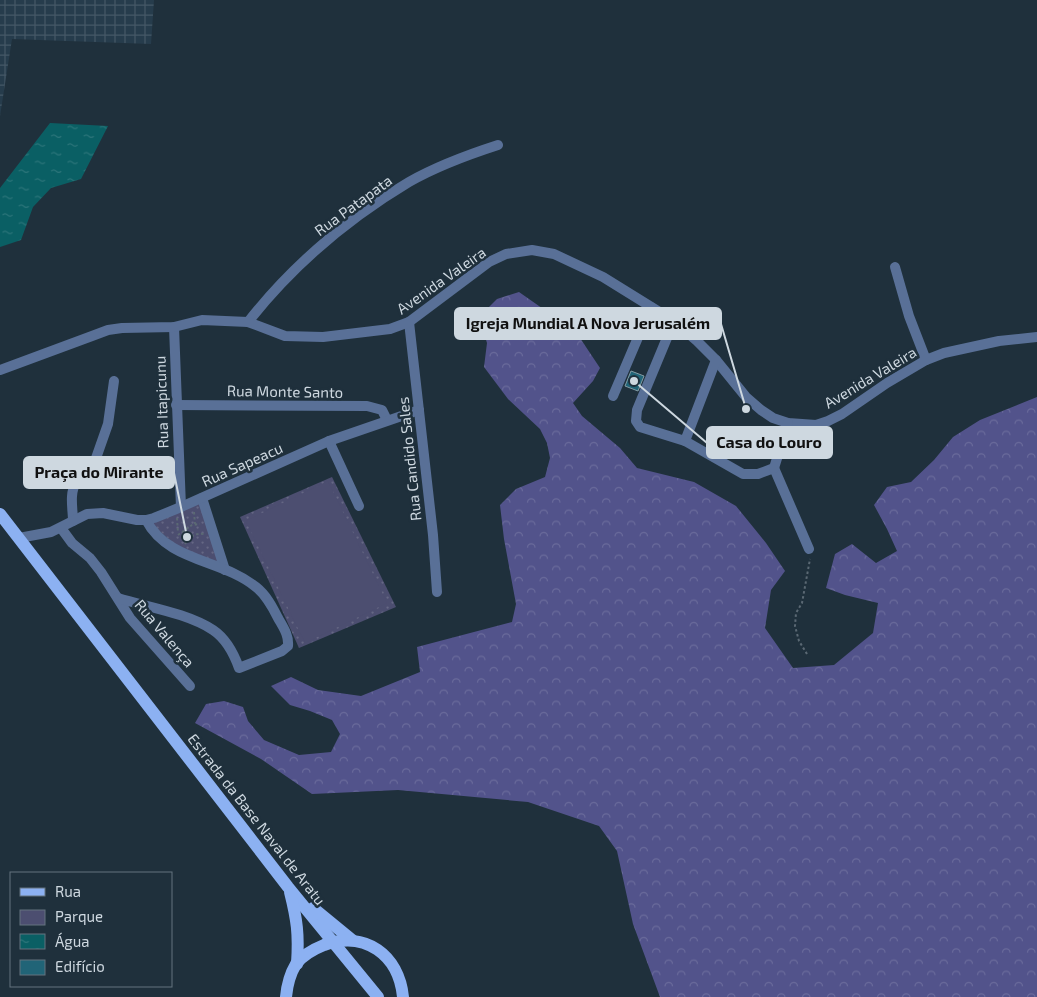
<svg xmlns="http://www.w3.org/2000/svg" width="1037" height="997" viewBox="0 0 1037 997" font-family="'Exo 2',sans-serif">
<defs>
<pattern id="industrial-grid" width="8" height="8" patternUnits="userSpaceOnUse" patternTransform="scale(1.25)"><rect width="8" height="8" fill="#263c4c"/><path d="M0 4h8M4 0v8" fill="none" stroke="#445766"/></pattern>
<pattern id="green-dots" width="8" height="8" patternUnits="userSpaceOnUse" patternTransform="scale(1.25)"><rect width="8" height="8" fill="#4c4e70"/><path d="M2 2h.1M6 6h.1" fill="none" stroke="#656784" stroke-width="1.8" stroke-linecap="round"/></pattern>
<pattern id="forest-crowns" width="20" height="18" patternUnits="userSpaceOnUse" patternTransform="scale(1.25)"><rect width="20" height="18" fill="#52538b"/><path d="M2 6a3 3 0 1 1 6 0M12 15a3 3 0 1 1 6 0" fill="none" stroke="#6a6b9b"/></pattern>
<pattern id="water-ripples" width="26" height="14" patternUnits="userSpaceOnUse" patternTransform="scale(1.25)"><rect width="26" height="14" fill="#0a5f64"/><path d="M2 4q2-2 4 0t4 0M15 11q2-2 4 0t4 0" fill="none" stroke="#2c757a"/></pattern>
</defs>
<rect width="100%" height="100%" fill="#1f303c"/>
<!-- industrial -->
<polygon fill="url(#industrial-grid)" points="0,0 154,0 151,44 12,39 0,116"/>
<!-- green -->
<g fill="url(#green-dots)">
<polygon points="332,477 396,607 299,648 240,517"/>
<polygon points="201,501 222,567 182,551 148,521"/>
</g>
<!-- forest -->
<polygon fill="url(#forest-crowns)" points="519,292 549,313 572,326 600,368 593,381 573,403 582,416 620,448 637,468 694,482 736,506 766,543 785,571 771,590 765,628 793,668 834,665 873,633 878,603 845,595 826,588 835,554 852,544 876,563 897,551 887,529 874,505 887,487 911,482 934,460 953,437 980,420 1037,397 1037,997 660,997 633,924 617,851 599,826 528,802 398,790 312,794 261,759 195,723 206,704 224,701 243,707 248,721 264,740 299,755 331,752 340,734 332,720 310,711 290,705 271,686 291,677 318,690 361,696 420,672 417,647 512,622 516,604 504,539 500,505 516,489 545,477 550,458 547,443 540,429 508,399 484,367 487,343 479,317 497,299"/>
<!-- pitch -->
<polygon fill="#4c4e70" points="328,481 387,603 305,643 246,521"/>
<!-- water -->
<polygon fill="url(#water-ripples)" points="50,123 108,126 81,179 51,188 33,207 21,240 0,247 0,188"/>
<!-- building -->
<polygon fill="#216477" stroke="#849ca5" points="631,371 644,376 638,391 625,386"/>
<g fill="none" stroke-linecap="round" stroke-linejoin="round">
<!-- path -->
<g stroke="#5b6974" stroke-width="2" stroke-dasharray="2.5 2.5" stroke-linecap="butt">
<polyline points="194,512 195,524"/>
<polyline points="177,518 178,533"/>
<polyline points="178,535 192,525 200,524"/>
<path d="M185,544c5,-8 10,-11 19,-10"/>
<polyline points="807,654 799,641 795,626 796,613 802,603 810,559"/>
</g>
<!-- minor -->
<g stroke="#597097" stroke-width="10">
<polyline points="895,267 909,316 926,360"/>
<polyline points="674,321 637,410 636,421 640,427 685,441 743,474 758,474 774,468"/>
<path d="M248,322c44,-56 101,-104 161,-140 28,-16 58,-27 89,-37"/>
<polyline points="409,322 433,535 437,592"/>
<polyline points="174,327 181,507"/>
<polyline points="0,370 92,336 108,330 122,328 174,327 202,320 248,322 285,336 323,337 390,329 409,322 489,262 506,254 532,250 554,254 603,277 674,321 697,341 716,360 746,397 761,410 773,418 788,423 816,425 828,421 842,414 887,383 926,360 944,353 999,341 1037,337"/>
<polyline points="613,396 651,307"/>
<polyline points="176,405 367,406 382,410 387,420"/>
<polyline points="329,441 359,506"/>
<polyline points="685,441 716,360"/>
<polyline points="774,468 809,549"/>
<polyline points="774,468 788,423"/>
<polyline points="98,472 95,466 95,461 108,424 114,381"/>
<polyline points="202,498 225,570"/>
<path d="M73,521c0,-11 -4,-28 3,-38 9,-15 83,-15 102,-16"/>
<polyline points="61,528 72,543 90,558 101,572 130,618 190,686"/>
<polyline points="19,538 51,532 87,514 103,513 137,520 146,520 154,518 181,507 329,441 419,410"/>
<path d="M118,598c29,9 69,15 95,32 12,8 21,24 26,38l43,-17 6,-5c1,-11 -5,-19 -10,-28 -6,-12 -12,-23 -22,-31 -34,-28 -88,-25 -110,-67"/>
</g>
<!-- major -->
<g stroke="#8cb1f2" stroke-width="12">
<polyline points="0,514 288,887 378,997"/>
<path d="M290,892c7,28 9,42 7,72"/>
<polyline points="313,908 352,940"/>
<path d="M286,997c1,-11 4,-23 10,-33 7,-9 18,-15 28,-19 41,-15 75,10 79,52"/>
</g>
</g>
<g text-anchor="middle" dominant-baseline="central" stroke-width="5" stroke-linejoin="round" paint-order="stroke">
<!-- street labels -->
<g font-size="15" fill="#ced8e0" stroke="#1f303c">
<text transform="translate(353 205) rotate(-36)">Rua Patapata</text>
<text transform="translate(441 280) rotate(-35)">Avenida Valeira</text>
<text transform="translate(870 377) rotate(-31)">Avenida Valeira</text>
<text transform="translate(285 391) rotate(1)">Rua Monte Santo</text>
<text transform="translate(161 402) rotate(-92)">Rua Itapicunu</text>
<text transform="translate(409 459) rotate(-96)">Rua Candido Sales</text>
<text transform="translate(242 464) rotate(-24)">Rua Sapeacu</text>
<text transform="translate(165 633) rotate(50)">Rua Valença</text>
<text transform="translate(257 819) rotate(52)">Estrada da Base Naval de Aratu</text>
</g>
</g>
<!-- callouts -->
<path fill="none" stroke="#ced8e0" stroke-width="2" d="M746 409L721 324M634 381L707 443M187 537L174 473"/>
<g fill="#ced8e0" stroke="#1f303c" stroke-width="2">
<circle cx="746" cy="409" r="5"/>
<circle cx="634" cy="381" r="5"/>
<circle cx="187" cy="537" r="5"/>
</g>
<g fill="#ced8e0" stroke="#ced8e0" stroke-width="2">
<rect x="455" y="308" width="266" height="31" rx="5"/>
<rect x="707" y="427" width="125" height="31" rx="5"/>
<rect x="24" y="457" width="150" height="31" rx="5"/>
</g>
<g font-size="16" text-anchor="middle" font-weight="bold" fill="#111">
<text x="588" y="329">Igreja Mundial A Nova Jerusalém</text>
<text x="769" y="448">Casa do Louro</text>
<text x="99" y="478">Praça do Mirante</text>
</g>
<!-- legend -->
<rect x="10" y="872" width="162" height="115" fill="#1f303c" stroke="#65737e"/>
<rect x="20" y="888" width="25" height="8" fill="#8cb1f2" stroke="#65737e"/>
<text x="55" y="897" font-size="15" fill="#ced8e0">Rua</text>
<rect x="20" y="910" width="25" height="15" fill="#4c4e70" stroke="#65737e"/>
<text x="55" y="922" font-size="15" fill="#ced8e0">Parque</text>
<rect x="20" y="934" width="25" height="15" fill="url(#water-ripples)" stroke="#65737e"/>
<text x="55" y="947" font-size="15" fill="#ced8e0">Água</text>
<rect x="20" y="960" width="25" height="15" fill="#216477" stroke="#65737e"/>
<text x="55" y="972" font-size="15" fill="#ced8e0">Edifício</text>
</svg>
